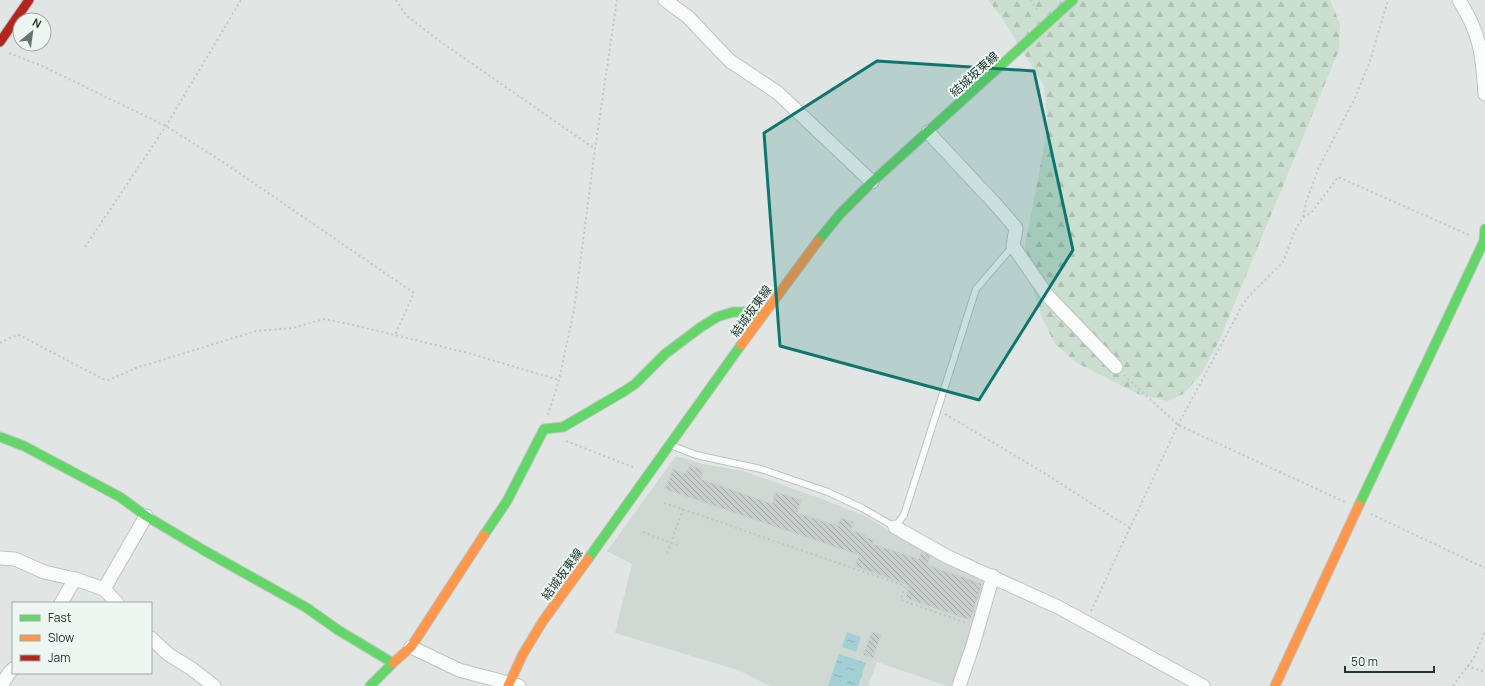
<svg xmlns="http://www.w3.org/2000/svg" width="1485" height="686" viewBox="0 0 1485 686" font-family="Manrope,'Noto Sans JP',sans-serif">
<defs>
<pattern id="forest-firs" width="22" height="20" patternUnits="userSpaceOnUse"><rect width="22" height="20" fill="#cadfd0"/><path d="M5 1l3.5 6h-7zM16 11l3.5 6h-7z" fill="#adc0b3"/></pattern>
<pattern id="water-ripples" width="26" height="14" patternUnits="userSpaceOnUse"><rect width="26" height="14" fill="#a2d0d4"/><path d="M2 4q2-2 4 0t4 0M15 11q2-2 4 0t4 0" fill="none" stroke="#8bb3b6"/></pattern>
<pattern id="building-back-hatch" width="6" height="6" patternUnits="userSpaceOnUse"><rect width="6" height="6" fill="#c8cecb"/><path d="M-1 5l2 2M0 0l6 6M5-1l2 2" fill="none" stroke="#a2a8a5"/></pattern>
</defs>
<rect width="100%" height="100%" fill="#e1e6e4"/>
<!-- built -->
<polygon fill="#cfd8d3" points="676,456 703,464 743,471 822,499 867,517 908,543 988,579 953,686 947,686 877,662 868,686 770,686 738,670 615,633 632,564 607,551"/>
<!-- forest -->
<polygon fill="url(#forest-firs)" points="988,0 1330,0 1340,24 1339,50 1219,341 1201,374 1183,394 1168,401 1138,394 1077,363 1055,344 1042,318 1025,262 1025,246 1048,126 1044,86 1002,18"/>
<!-- water -->
<g fill="url(#water-ripples)">
<polygon points="847,632 861,637 856,652 842,647"/>
<polygon points="839,654 866,663 858,686 828,686"/>
</g>
<!-- building -->
<g fill="url(#building-back-hatch)" stroke="#cacfcd">
<polygon points="690,465 703,470 701,479 772,504 776,492 801,500 797,513 838,526 841,518 854,522 851,530 865,535 865,537 874,540 872,544 919,559 922,552 925,553 930,556 927,565 982,584 970,620 906,598 908,590 906,589 908,585 855,566 859,555 665,489 673,469 686,474"/>
<polygon points="872,632 881,635 873,658 863,655"/>
</g>
<g fill="none" stroke-linecap="round" stroke-linejoin="round">
<!-- lane casing -->
<g stroke="#bec3c1" stroke-width="8">
<polyline id="lane" points="673,446 696,455 761,469 828,492 862,508 895,527 904,515 976,289 1013,246"/>
</g>
<!-- street casing -->
<g stroke="#bec3c1" stroke-width="15">
<g id="street">
<polyline points="665,0 688,17 730,61 778,93 872,182"/>
<path d="M1459,0c22,35 23,54 26,94"/>
<polyline points="928,132 998,207 1016,228 1013,246 1047,295 1116,367"/>
<polyline points="895,527 946,556 1060,608 1203,686"/>
<polyline points="0,558 15,559 44,572 75,579 104,589 146,516"/>
<polyline points="104,589 117,603"/>
<polyline points="61,603 75,579"/>
<polyline points="151,638 168,654 192,669 214,686"/>
<polyline points="411,647 459,670 519,686"/>
<polyline points="1,686 9,673 13,669"/>
<polyline points="959,686 973,645 993,576"/>
</g>
</g>
<!-- fast casing -->
<g stroke="#bdc4c1" stroke-width="11">
<g id="fast">
<polyline points="818,241 840,214 872,182 1073,0"/>
<polyline points="0,437 24,446 120,497 146,516 205,551 307,608 338,630 393,663 370,686"/>
<polyline points="1359,505 1484,241 1485,229"/>
<polyline points="484,535 507,501 544,429 563,427 623,392 635,384 665,354 701,327 717,317 733,312 749,312 761,317"/>
<polyline points="588,559 741,345"/>
</g>
</g>
<!-- slow casing -->
<g stroke="#bdc4c1" stroke-width="11">
<g id="slow">
<polyline points="741,345 818,241"/>
<polyline points="393,663 411,647 484,535"/>
<polyline points="508,686 523,654 543,621 588,559"/>
<polyline points="1275,686 1359,505"/>
</g>
</g>
<!-- jam casing -->
<g stroke="#bdc4c1" stroke-width="11">
<polyline id="jam" points="0,42 29,0"/>
</g>
<!-- path -->
<g stroke="#bfc7c5" stroke-width="2" stroke-dasharray="2 3" stroke-linecap="butt">
<polyline points="396,0 406,15 438,40 595,149"/>
<polyline points="1030,0 1038,11"/>
<polyline points="9,53 42,66 166,126 226,164 414,293 395,335"/>
<polyline points="1303,217 1311,213 1338,177 1469,235"/>
<polyline points="85,247 166,126 241,0"/>
<polyline points="0,343 7,339 19,335 103,379 109,380 136,368 256,331 293,328 324,319 354,325 468,353 559,380"/>
<polyline points="1124,375 1178,425 1345,502"/>
<polyline points="945,414 1041,471 1130,528"/>
<polyline points="548,415 559,380 574,310 595,149 617,0"/>
<polyline points="566,441 635,468"/>
<polyline points="664,503 905,586 901,600 966,623"/>
<polyline points="1371,514 1485,568"/>
<polyline points="643,532 679,546"/>
<polyline points="667,553 683,509"/>
<polyline points="1091,611 1178,425 1242,306 1249,296 1283,262 1294,233 1303,217 1306,202 1319,167 1355,98 1369,64 1388,0"/>
<polyline points="1467,666 1485,672"/>
<polyline points="1453,686 1475,656 1485,631"/>
</g>
<!-- lane -->
<use href="#lane" stroke="#fafbfb" stroke-width="6"/>
<!-- street -->
<use href="#street" stroke="#fafbfb" stroke-width="13"/>
<!-- fast -->
<use href="#fast" stroke="#63d668" stroke-width="9"/>
<!-- slow -->
<use href="#slow" stroke="#ff974d" stroke-width="9"/>
<!-- jam -->
<use href="#jam" stroke="#b3261e" stroke-width="9"/>
</g>
<!-- marked area -->
<path fill="#0f766e" fill-opacity="0.2" stroke="#0f766e" stroke-width="3" stroke-linejoin="round" d="M877,61l157,10 39,179 -94,150 -199,-54 -16,-213z"/>
<g text-anchor="middle" dominant-baseline="central" stroke-width="4" stroke-linejoin="round" paint-order="stroke">
<!-- street labels -->
<g font-size="12" fill="#203830" stroke="#eef6f2">
<text transform="translate(974 74) rotate(-42)">結城坂東線</text>
<text transform="translate(751 311) rotate(-54)">結城坂東線</text>
<text transform="translate(562 574) rotate(-54)">結城坂東線</text>
</g>
</g>
<!-- legend -->
<rect x="12" y="602" width="140" height="72" fill="#eef6f2" stroke="#9caaa4"/>
<rect x="20" y="615" width="20" height="6" fill="#63d668" stroke="#9caaa4"/>
<text x="48" y="622" font-size="12" fill="#203830">Fast</text>
<rect x="20" y="635" width="20" height="6" fill="#ff974d" stroke="#9caaa4"/>
<text x="48" y="642" font-size="12" fill="#203830">Slow</text>
<rect x="20" y="655" width="20" height="6" fill="#b3261e" stroke="#9caaa4"/>
<text x="48" y="662" font-size="12" fill="#203830">Jam</text>
<!-- north arrow -->
<g transform="translate(32 32) rotate(29)"><circle r="19" fill="#eef6f2" stroke="#9caaa4"/>
<path d="M0-3L7 15L0 10L-7 15Z" fill="#64756f"/>
<text y="-6" font-size="11" font-weight="bold" text-anchor="middle" fill="#203830">N</text>
</g>
<!-- scale -->
<path d="M1345 666v6h89v-6" fill="none" stroke="#203830" stroke-width="2"/>
<text x="1351" y="666" font-size="12" fill="#203830" stroke="#eef6f2" stroke-width="3" paint-order="stroke">50 m</text>
</svg>
